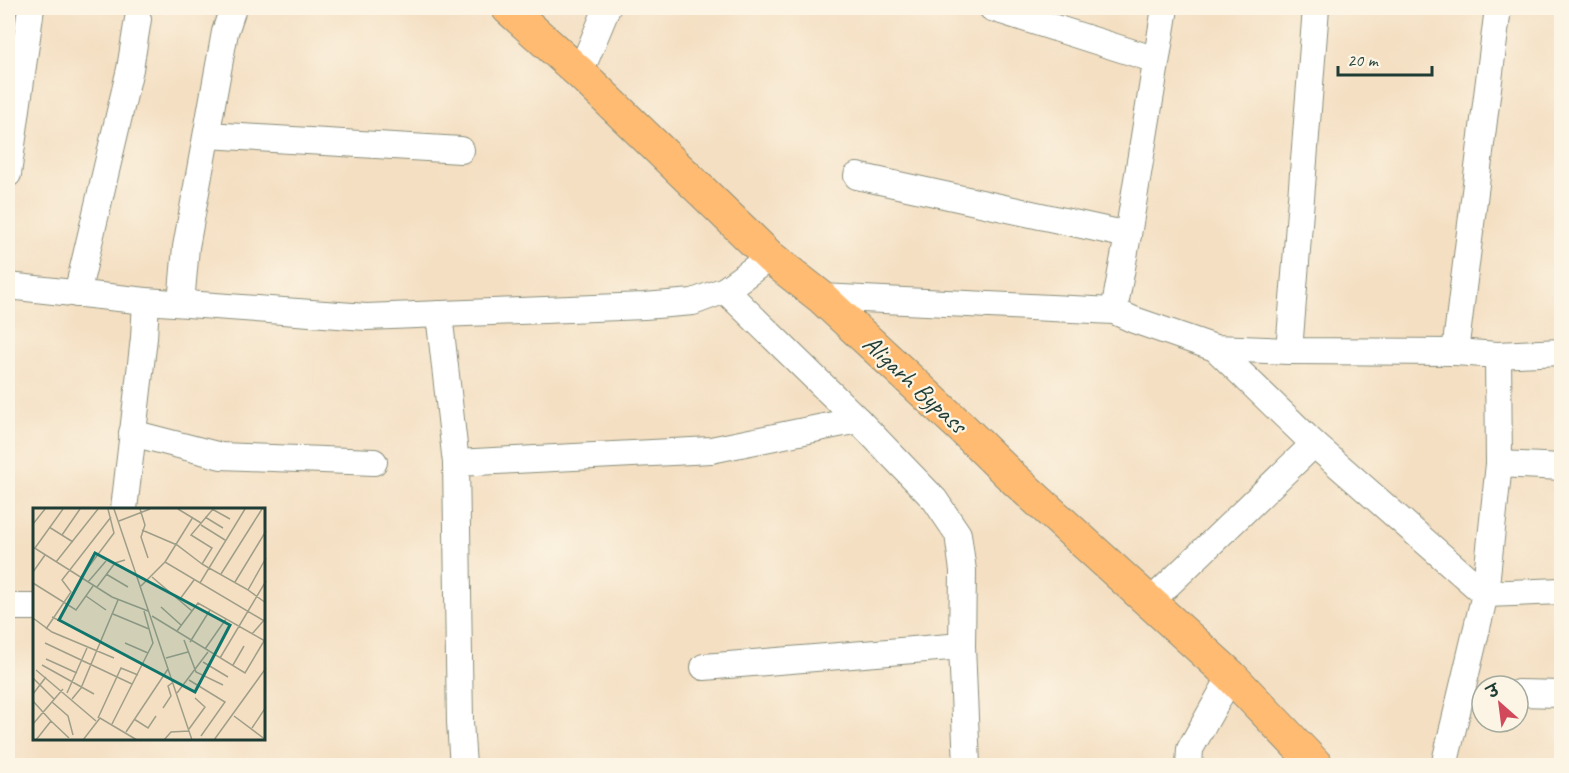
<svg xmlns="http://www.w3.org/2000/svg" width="1569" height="773" viewBox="0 0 1569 773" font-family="Caveat,'Playpen Sans Deva',sans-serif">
<rect width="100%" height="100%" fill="#fcf5e5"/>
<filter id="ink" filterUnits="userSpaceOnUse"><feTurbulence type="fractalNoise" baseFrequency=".0167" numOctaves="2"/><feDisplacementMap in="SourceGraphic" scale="12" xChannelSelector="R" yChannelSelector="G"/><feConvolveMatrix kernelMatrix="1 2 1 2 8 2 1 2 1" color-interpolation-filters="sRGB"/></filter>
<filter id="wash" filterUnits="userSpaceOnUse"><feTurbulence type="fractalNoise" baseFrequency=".008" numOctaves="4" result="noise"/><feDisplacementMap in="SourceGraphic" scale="24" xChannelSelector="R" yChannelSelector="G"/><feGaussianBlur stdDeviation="1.35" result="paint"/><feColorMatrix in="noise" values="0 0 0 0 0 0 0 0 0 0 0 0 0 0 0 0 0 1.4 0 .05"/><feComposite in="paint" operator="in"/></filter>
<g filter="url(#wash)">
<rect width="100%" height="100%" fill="#f4dfc2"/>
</g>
<g filter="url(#ink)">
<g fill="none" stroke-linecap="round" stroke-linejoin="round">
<!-- minor casing -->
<g stroke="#8a8e7b" stroke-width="28">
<g id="minor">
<polyline points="992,8 1156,60"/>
<polyline points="580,73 607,8"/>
<polyline points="207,135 461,150"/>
<polyline points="8,174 31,8"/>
<polyline points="857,176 1128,235"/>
<polyline points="8,286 146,301 366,317 644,306 693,302 725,290 770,257"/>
<polyline points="725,290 858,420 935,500 958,534 963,571 962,646 967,766"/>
<polyline points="77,294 130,69 138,19"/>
<polyline points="821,297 1114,311 1134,320 1215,348 1289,351 1455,352 1498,355 1562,352"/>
<polyline points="181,303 186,247 225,32 233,8"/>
<polyline points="1114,311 1128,235 1165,8"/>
<polyline points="439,314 456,463 460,722 463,766"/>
<polyline points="1215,348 1314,444 1485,594 1562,591"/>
<polyline points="1289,351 1316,8"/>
<polyline points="1455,352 1498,8"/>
<polyline points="132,433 221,456 374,462"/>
<polyline points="456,463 711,450 858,420"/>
<polyline points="1499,464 1562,467"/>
<polyline points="124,509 144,338 146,301"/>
<polyline points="1149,603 1314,444"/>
<polyline points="8,607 34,607"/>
<polyline points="704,667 962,646"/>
<polyline points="1518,693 1562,694"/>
<polyline points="1189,766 1190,749 1231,676"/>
<polyline points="1444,766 1485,594 1499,464 1498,355"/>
</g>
</g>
<!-- trunk casing -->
<g stroke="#8a8e7b" stroke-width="35">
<polyline id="trunk" points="508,8 580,73 770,257 821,297 962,428 1011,476 1231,676 1317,766"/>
</g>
<!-- minor -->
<use href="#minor" stroke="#fff" stroke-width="26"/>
<!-- trunk -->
<use href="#trunk" stroke="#ffbb71" stroke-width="33"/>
</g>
</g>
<g text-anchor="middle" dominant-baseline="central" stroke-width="4.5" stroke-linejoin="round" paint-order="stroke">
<!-- street labels -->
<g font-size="26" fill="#1f3d34" stroke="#fcf5e5">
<text transform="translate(915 384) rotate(43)">Aligarh Bypass</text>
</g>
</g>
<!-- overview -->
<g transform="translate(33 508)">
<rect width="232" height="232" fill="#f4dfc2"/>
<path fill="none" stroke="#9f9e89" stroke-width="1.5" d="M81,1l78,231M107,1l5,16 -4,12 7,21M145,1l23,14M179,1l18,10M212,1l-36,59 39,22 18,-32M172,9l18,11M86,13l31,-12M0,16l12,-15M168,17l24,15M16,19l24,15M109,22l35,15 25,19M29,27l18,-26M0,39l79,50 36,14M2,40l28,-39M23,54l42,-53M132,54l28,-45M0,64l12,-17M73,66l22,13M188,66l41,-65M48,69l33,-44 -6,-24M119,69l40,34M55,74l18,-21M202,74l31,-51M0,75l43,27 17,-24M167,75l9,-15 -7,-4 10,-16 -21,-13 22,-26M108,78l24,-24 101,60M64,79l18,-24 10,-3M215,82l18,13M53,88l20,14M147,91l14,-19M128,99l20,18M80,106l36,15M119,108l93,57 19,-32M19,109l47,23M0,110l19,14 62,26M13,121l25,-37 -9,-12 49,-63M144,123l21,-28 67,38M219,126l14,-16M151,132l12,32 27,13M157,134l20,-32M12,135l87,41M92,135l23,10M172,141l21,-30M133,150l22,-6M187,150l46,-77M13,151l31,14M170,154l25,15M9,157l52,29M200,157l11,-19M3,162l60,51M0,170l21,21M156,172l36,22 -24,34M34,185l20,-45M144,185l31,-41M0,186l13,-17M39,191l9,-11 37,-88M0,193l18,20 -15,19M19,194l16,14 5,19M130,200l8,-12 -3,-10 4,-3M201,208l32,24M65,210l23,-50 17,7M101,211l14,9 8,-12M18,213l18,17M0,216l30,-35M79,216l41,-81 -9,-32M219,220l14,-21M156,221l16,-22 -10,-9M93,224l42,-63M50,232l17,-22 37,22M131,232l7,-8 18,-1M181,232l52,-72"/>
<path fill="#0f766e" fill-opacity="0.15" stroke="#0f766e" stroke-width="3" d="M62,45l135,72 -35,67 -136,-72z"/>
<rect width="232" height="232" fill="none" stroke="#1f3d34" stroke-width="3"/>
</g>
<!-- margin -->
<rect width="1569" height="773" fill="none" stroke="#fcf5e5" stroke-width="30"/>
<!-- north arrow -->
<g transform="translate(1500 704) rotate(332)"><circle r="28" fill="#fcf5e5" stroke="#a4ab9e" stroke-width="1.5"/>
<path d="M0-4.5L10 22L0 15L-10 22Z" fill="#d1495b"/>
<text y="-9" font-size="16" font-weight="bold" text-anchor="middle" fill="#1f3d34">उ</text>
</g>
<!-- scale -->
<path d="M1338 66v9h94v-9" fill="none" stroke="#1f3d34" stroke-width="3"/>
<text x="1347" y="66" font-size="18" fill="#1f3d34" stroke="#fcf5e5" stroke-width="4.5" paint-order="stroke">20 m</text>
</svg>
